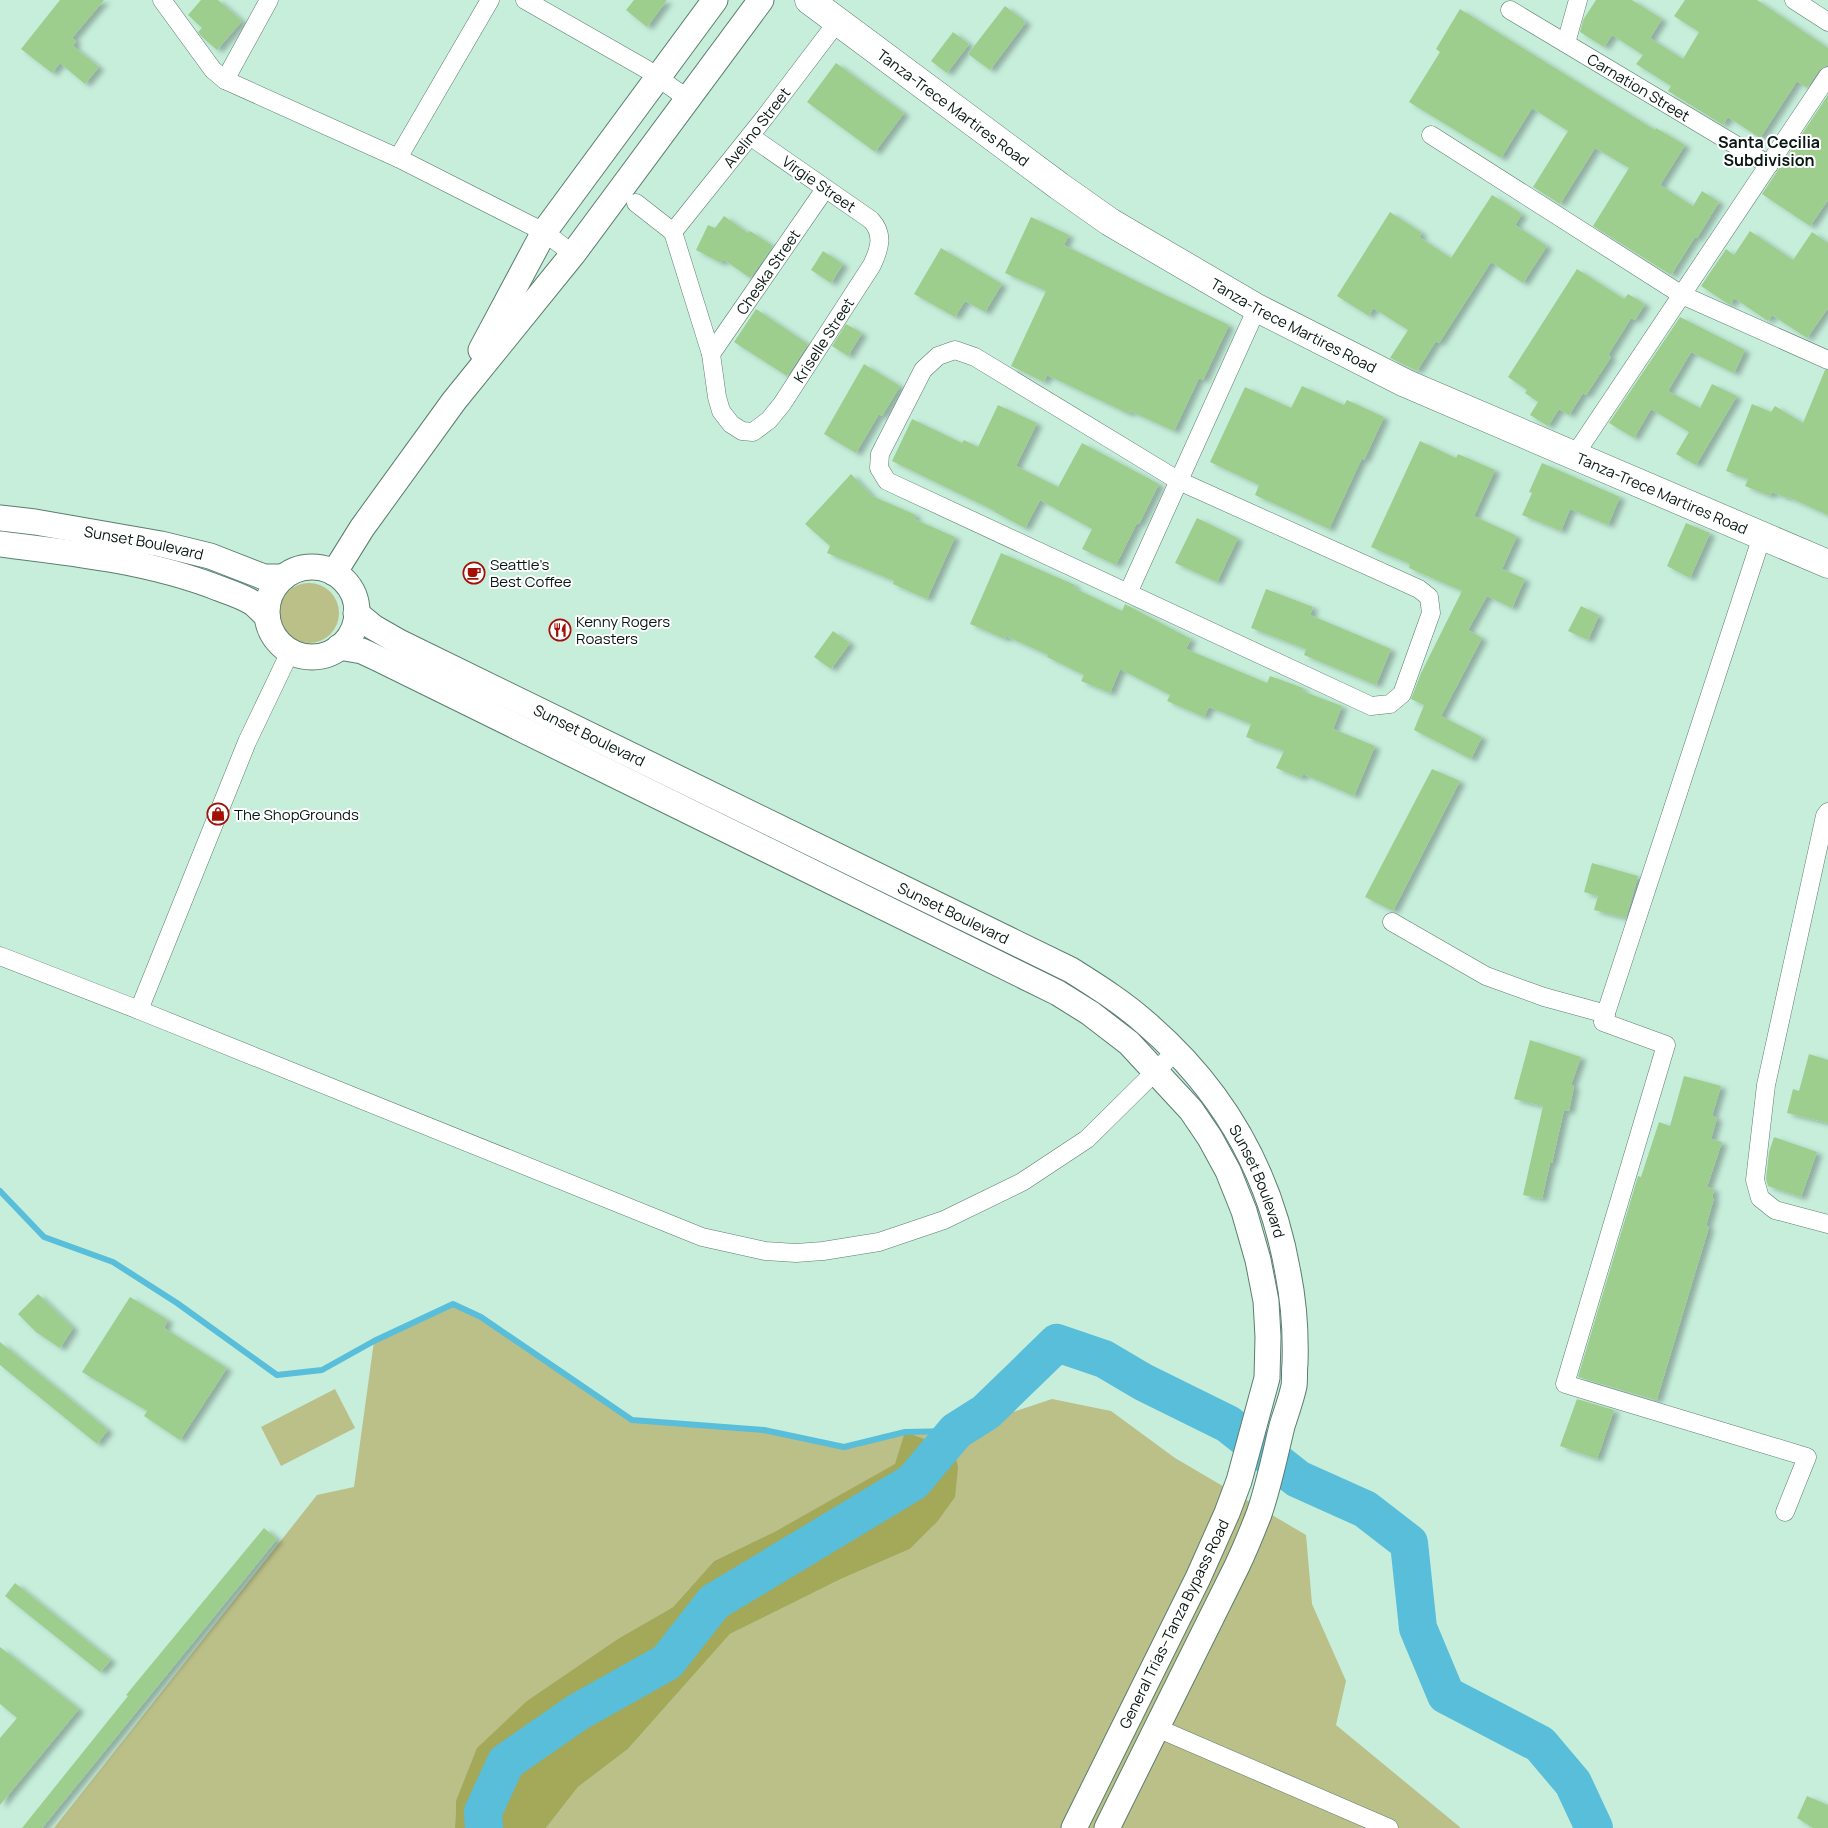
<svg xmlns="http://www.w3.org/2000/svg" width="1828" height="1828" viewBox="0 0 1828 1828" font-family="Manrope,sans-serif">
<defs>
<filter id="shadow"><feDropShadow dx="5.5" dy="3" stdDeviation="2.5" flood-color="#0004"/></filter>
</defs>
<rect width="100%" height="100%" fill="#c6eedb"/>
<!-- green -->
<g fill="#bbbf88">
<circle cx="309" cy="613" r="30"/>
<polygon points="453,1304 481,1317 632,1420 764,1430 844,1447 905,1432 956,1431 1052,1399 1111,1411 1175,1458 1306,1535 1312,1604 1346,1681 1336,1725 1461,1828 546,1828 578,1787 628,1749 730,1634 841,1579 910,1549 933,1526 943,1446 954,1432 774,1532 714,1561 673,1607 621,1637 456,1801 455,1828 54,1828 317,1495 354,1487 374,1341"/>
<polygon points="335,1389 355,1428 281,1466 261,1427"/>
</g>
<!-- forest -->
<polygon fill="#a4a859" points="905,1432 954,1450 958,1467 955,1497 937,1522 910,1549 841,1579 730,1634 628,1749 578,1787 546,1828 455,1828 456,1801 477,1748 527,1701 621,1637 673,1607 714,1561 774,1532 895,1464"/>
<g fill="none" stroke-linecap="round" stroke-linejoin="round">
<!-- stream -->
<polyline stroke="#58beda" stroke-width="6" points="0,1191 44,1237 113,1262 177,1303 277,1375 322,1370 374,1341 453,1304 481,1317 632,1420 764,1430 844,1447 905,1432 956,1431"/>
<!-- river -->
<polyline stroke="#58beda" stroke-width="38" points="484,1828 483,1812 506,1762 578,1712 667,1662 714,1602 913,1482 956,1431 986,1412 1057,1343 1104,1359 1143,1382 1228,1424 1298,1479 1365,1509 1409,1543 1418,1628 1446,1695 1540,1744 1573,1783 1594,1828"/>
</g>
<!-- building -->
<g fill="#9ece8d" filter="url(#shadow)">
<polygon points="60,0 104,0 72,38 76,41 73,46 99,67 85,84 60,63 52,73 21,49"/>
<polygon points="201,0 218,0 242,21 217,50 201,36 198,32 202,28 188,15"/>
<polygon points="634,0 667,0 647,27 626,10"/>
<polygon points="1596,0 1632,0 1662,19 1650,38 1683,59 1699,32 1674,16 1685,0 1757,0 1828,48 1828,65 1819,70 1807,88 1797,81 1760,138 1728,117 1723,125 1668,91 1671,86 1636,64 1643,55 1612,35 1604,47 1580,32 1583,20"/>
<polygon points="1005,6 1026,22 990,70 968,54"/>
<polygon points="1460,9 1655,130 1656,128 1685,145 1660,185 1693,206 1702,191 1719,202 1697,238 1695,237 1671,275 1593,226 1629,168 1595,148 1560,204 1533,187 1568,131 1532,108 1501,158 1409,102 1440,52 1436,49"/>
<polygon points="953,32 969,44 947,73 931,61"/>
<polygon points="836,63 904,113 875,152 807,102"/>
<polygon points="1828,95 1828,200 1810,226 1762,194"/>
<polygon points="1492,195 1522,214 1515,225 1547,246 1523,283 1491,262 1439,343 1436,341 1417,371 1390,358 1408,330 1373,308 1369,316 1337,296 1390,212 1422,233 1419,237 1451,258"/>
<polygon points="724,216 748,233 750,231 773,246 750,278 723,259 721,263 696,250 708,225 715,228"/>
<polygon points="1031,217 1069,235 1064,245 1140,283 1229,325 1203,380 1199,378 1174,431 1130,411 1129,414 1047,375 1044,382 1011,366 1046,291 1005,273"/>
<polygon points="1750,231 1793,260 1812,232 1828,243 1828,308 1807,338 1772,315 1768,321 1734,298 1730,305 1701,286 1726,249 1734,255"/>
<polygon points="941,248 1002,284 985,312 965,301 955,317 914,294"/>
<polygon points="823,251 843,264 831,283 811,270"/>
<polygon points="1577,269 1624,299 1628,294 1645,304 1635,320 1631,318 1608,355 1611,357 1586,395 1583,393 1569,415 1559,409 1548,426 1530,415 1538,402 1525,393 1527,390 1508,377"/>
<polygon points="756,309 808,344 787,376 734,342"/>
<polygon points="1680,317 1745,350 1734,373 1691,352 1668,391 1700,408 1712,384 1737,396 1696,465 1676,454 1689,432 1651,409 1634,438 1609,423"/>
<polygon points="846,324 862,333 848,356 832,346"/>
<polygon points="864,364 900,386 882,416 879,414 856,453 824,434"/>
<polygon points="1825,370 1828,370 1828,515 1788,497 1787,498 1772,492 1770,496 1745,486 1748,479 1726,471 1752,404 1771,412 1775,406 1803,423"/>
<polygon points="1302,386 1344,405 1347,400 1384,417 1364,460 1362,458 1329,529 1255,495 1259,485 1210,462 1245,387 1291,408"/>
<polygon points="998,405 1037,423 1016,466 1058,487 1082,443 1159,484 1139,524 1137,523 1116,565 1082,549 1092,529 1040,500 1025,528 995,512 995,511 892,461 912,419 962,443 964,440 978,447"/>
<polygon points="1420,441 1456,458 1458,454 1495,470 1474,516 1517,536 1502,569 1525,579 1512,608 1487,596 1468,630 1482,638 1441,716 1482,737 1471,759 1414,730 1424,705 1411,699 1421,673 1462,591 1409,568 1410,564 1371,547"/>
<polygon points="1542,463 1620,497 1608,525 1570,509 1561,531 1522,515 1532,493 1529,492"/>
<polygon points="851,474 872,496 916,515 914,519 955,537 927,599 893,584 894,581 827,553 830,546 805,524"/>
<polygon points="1197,518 1238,538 1217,582 1175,563"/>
<polygon points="1686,523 1710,533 1690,578 1667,566"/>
<polygon points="1001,553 1075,585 1074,588 1122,611 1125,604 1191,639 1186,649 1267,683 1270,676 1303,688 1302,691 1342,706 1333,729 1375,746 1354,796 1303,774 1301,778 1276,768 1284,751 1246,737 1251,724 1209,707 1204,717 1167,701 1170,695 1120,669 1110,693 1081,681 1084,675 1047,657 1048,655 1006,636 1005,639 970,624"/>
<polygon points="1266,589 1313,607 1310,615 1391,649 1376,685 1304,655 1306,649 1251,628"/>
<polygon points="1581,606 1599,615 1588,640 1568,631"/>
<polygon points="833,631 850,643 831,669 814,657"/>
<polygon points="1432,769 1460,781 1393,911 1365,897"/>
<polygon points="1592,863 1638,876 1626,918 1594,910 1598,896 1584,892"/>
<polygon points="1530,1040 1581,1057 1571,1085 1574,1086 1569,1111 1564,1110 1552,1163 1550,1163 1542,1199 1523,1195 1543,1106 1514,1099"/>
<polygon points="1809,1054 1828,1060 1828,1123 1787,1113 1793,1089 1799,1091"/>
<polygon points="1684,1076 1721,1086 1712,1116 1717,1118 1711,1139 1722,1142 1707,1187 1714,1189 1712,1198 1714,1198 1706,1226 1709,1227 1657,1399 1655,1400 1578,1377 1638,1176 1641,1177 1659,1122 1670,1126"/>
<polygon points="1774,1137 1817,1152 1801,1197 1768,1186 1766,1179 1769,1152"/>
<polygon points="38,1294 73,1328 60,1348 36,1332 18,1314"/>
<polygon points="130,1297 168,1320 164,1328 227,1368 180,1440 144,1416 147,1411 82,1372"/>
<polygon points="0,1342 108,1430 97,1444 0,1365"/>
<polygon points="1577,1399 1614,1410 1597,1459 1560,1446"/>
<polygon points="264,1528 277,1539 42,1828 22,1828 128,1696 126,1695"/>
<polygon points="15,1583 111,1660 100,1672 5,1596"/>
<polygon points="0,1647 79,1709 0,1805 0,1738 17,1718 0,1704"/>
<polygon points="1807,1796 1828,1805 1828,1828 1813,1828 1797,1818"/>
</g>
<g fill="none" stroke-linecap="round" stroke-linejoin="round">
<!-- street casing -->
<g stroke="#5a7e6e" stroke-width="19">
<g id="street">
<polyline points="162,0 213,70 225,80 398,158 544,232 573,254"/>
<polyline points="525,0 646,69 688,99"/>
<polyline points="1794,0 1828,22"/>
<path id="s1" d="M1510,10l259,155"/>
<polyline points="1566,43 1578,0"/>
<polyline points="225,80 269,0"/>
<polyline points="1431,135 1682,295 1828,360"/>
<polyline points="398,158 490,0"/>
<path id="s2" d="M636,203l37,29 38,122 6,43 4,14 10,13 11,7 11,1 16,-12 13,-16 90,-139c8,-17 12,-31 -1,-45l-121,-84"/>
<path id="s3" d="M673,232l92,-115 73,-96"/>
<polygon points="955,350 975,357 1179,481 1419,589 1429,597 1431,613 1402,694 1390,704 1371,706 887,481 879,468 880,454 923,370 938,356"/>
<path id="s4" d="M711,354l114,-165"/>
<polyline points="1574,456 1828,76"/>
<polyline points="1762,536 1603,1022 1666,1045 1565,1384 1807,1457 1785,1512"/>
<polyline points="1128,593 1257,308"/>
<polyline points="1828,812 1825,816 1766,1085 1755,1180 1760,1198 1775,1210 1828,1224"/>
<polyline points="1392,922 1486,976 1544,997 1606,1014"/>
<polyline points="0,956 139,1010 702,1237 765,1251 796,1253 823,1251 879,1242 944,1220 1022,1182 1087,1139 1176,1051"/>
<polyline points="139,1010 247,742 290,652"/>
<polyline points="1157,1728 1389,1828"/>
</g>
</g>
<!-- secondary casing -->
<g stroke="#5a7e6e" stroke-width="27">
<g id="secondary">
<polyline points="481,350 544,232 715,0"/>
<path id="s5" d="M0,518l35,4 126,22 49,12 54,21h20"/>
<path d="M0,544c73,9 149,17 218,44 11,4 24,8 35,15 5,4 9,9 14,13"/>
<circle cx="312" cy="612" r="45"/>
<polyline points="334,573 362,528 454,401 573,254 761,0"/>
<path id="s6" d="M356,613l17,14 26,15 672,328c27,17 54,34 77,55 76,66 123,150 140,248 6,30 8,60 7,91 -1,7 0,15 -1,22 -3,14 -8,27 -12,40 -7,29 -13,59 -23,88 -7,18 -14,35 -22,52l-130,262"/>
<polyline points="339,647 362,651 379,659 1058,993 1090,1013 1129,1043 1191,1110 1210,1138 1228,1171 1244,1211 1258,1260 1266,1301 1268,1337 1267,1378 1239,1481 1227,1513 1198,1578 1074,1828"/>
</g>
</g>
<!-- primary casing -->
<g stroke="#5a7e6e" stroke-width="29">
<g id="primary">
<path id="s7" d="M809,0l250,186 51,36 147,86 148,75 423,181"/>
</g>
</g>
<!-- street -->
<use href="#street" stroke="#fff" stroke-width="18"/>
<!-- secondary -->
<use href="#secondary" stroke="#fff" stroke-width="25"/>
<!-- primary -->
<use href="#primary" stroke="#fff" stroke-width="28"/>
</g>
<!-- icons -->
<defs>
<g id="cafe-ring" transform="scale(1.125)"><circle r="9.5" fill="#fff" stroke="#a40f06" stroke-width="1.5"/><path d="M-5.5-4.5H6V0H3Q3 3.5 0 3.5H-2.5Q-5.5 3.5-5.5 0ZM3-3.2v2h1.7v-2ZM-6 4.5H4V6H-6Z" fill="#a40f06"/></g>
<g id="restaurant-ring" transform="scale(1.125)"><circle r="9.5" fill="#fff" stroke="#a40f06" stroke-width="1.5"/><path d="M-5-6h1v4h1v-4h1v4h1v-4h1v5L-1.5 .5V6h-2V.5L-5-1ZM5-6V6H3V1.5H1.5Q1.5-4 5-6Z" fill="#a40f06"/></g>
<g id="shop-ring" transform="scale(1.125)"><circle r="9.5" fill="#fff" stroke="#a40f06" stroke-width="1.5"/><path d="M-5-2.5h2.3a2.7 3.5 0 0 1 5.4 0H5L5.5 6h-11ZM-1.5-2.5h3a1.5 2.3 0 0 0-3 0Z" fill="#a40f06"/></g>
</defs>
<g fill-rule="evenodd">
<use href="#cafe-ring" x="474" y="573"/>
<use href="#restaurant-ring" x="560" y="630"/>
<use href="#shop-ring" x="218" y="814"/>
</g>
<g text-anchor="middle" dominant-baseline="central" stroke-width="4" stroke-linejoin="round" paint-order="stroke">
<!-- street labels -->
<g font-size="15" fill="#081711" stroke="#fff">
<text stroke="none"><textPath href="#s1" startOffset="150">Carnation Street</textPath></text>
<text stroke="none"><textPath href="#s7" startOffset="180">Tanza-Trece Martires Road</textPath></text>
<text stroke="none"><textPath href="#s3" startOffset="134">Avelino Street</textPath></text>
<text transform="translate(819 184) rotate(35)">Virgie Street</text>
<text stroke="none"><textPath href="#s4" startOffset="100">Cheska Street</textPath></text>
<text stroke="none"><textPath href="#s7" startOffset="585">Tanza-Trece Martires Road</textPath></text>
<text stroke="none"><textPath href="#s2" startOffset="390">Kriselle Street</textPath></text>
<text stroke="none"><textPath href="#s7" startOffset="990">Tanza-Trece Martires Road</textPath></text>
<text stroke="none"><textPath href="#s5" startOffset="146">Sunset Boulevard</textPath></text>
<text stroke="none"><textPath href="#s6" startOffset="264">Sunset Boulevard</textPath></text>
<text stroke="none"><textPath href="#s6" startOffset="669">Sunset Boulevard</textPath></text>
<text stroke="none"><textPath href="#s6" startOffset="1088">Sunset Boulevard</textPath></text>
<text transform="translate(1174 1624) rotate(-64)">General Trias–Tanza Bypass Road</text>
</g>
<!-- poi labels -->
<g font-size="15" fill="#081711" stroke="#fff" text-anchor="start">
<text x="490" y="564">Seattle's<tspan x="490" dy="17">Best Coffee</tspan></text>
<text x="576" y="621">Kenny Rogers<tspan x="576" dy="17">Roasters</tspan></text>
<text x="234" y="814">The ShopGrounds</text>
</g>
<!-- neighbourhood labels -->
<g font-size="16" font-weight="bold" fill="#081711" stroke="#fff">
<text x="1769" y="142">Santa Cecilia<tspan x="1769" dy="18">Subdivision</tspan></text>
</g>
</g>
</svg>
